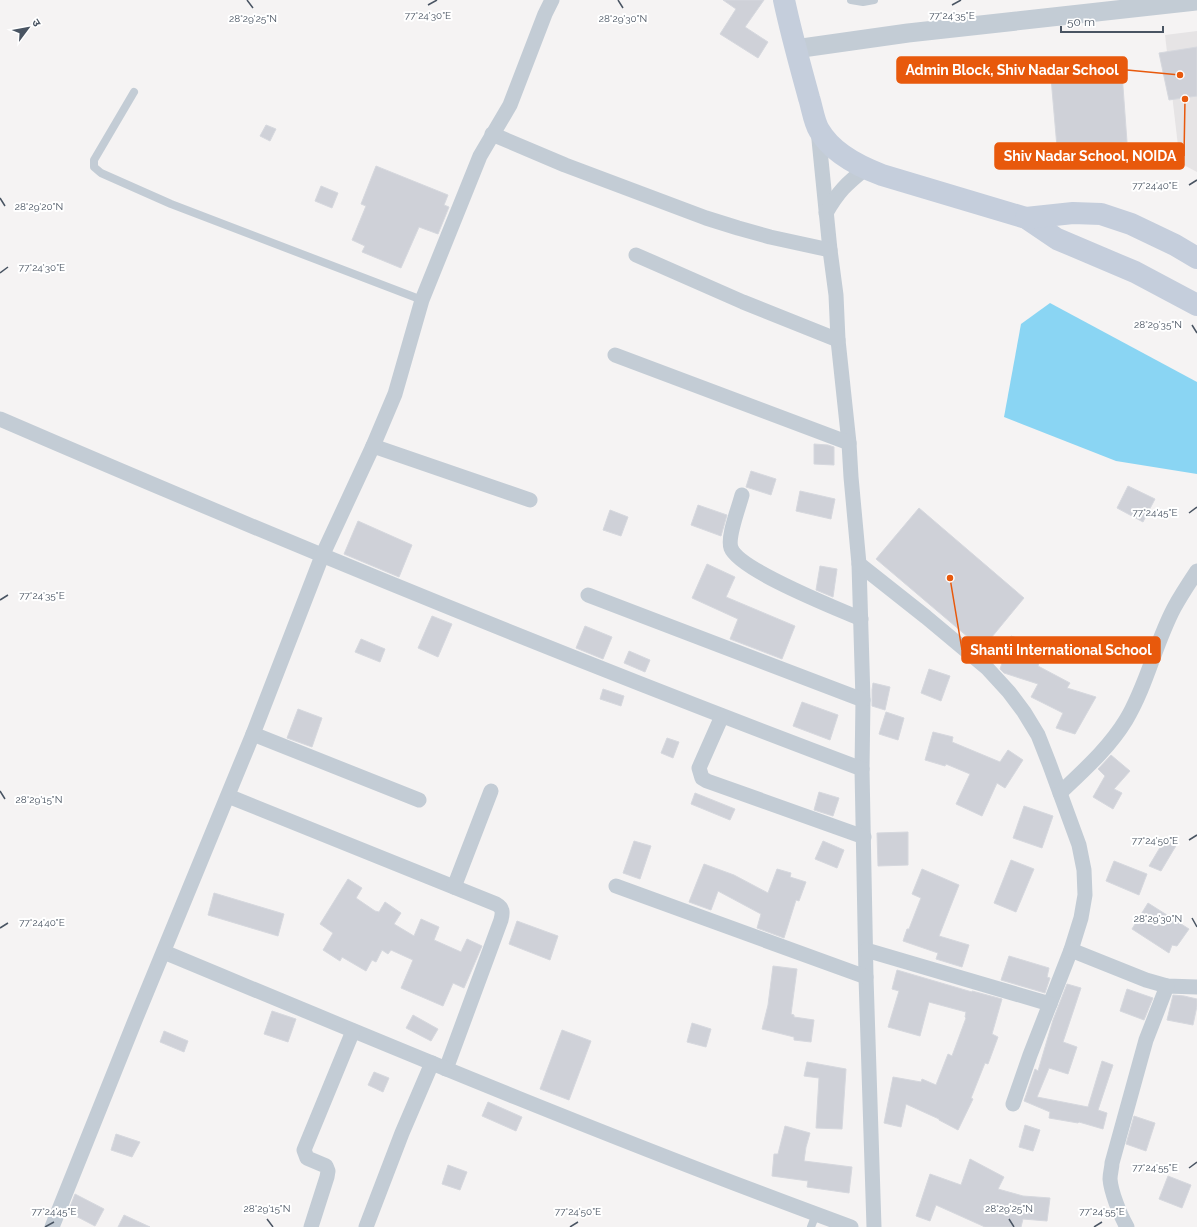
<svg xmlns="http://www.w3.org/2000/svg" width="1197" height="1227" viewBox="0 0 1197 1227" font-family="Raleway,'Noto Sans Devanagari',sans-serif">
<rect width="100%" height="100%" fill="#f5f3f3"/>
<!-- education -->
<polygon fill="#e6e4e5" points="1197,31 1197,172 1180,163 1165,35"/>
<!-- water -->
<polygon fill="#8ad5f3" points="1050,303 1197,382 1197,474 1116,461 1004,417 1021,324"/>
<!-- building -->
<g fill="#cfd1d8" stroke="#d6d8de">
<polygon points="723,0 764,0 745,27 768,42 758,58 720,34 736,9"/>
<polygon points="1197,47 1197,96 1169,100 1159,53"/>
<polygon points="1122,73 1127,142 1057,147 1051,78"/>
<polygon points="266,125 276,129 270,141 260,136"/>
<polygon points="376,166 448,195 444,205 449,207 438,234 419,227 401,268 362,252 365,246 352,240 366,206 361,204"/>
<polygon points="321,186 338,193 332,208 315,201"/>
<polygon points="814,444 828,445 834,447 834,465 814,464"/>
<polygon points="751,471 776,479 771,495 746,487"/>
<polygon points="1128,486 1155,499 1143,522 1117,508"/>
<polygon points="800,491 835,499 831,519 796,511"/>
<polygon points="698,505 727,515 721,536 691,525"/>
<polygon points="919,508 1024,598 982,649 876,559"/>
<polygon points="610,510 628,517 621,536 603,530"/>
<polygon points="358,521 412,545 399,577 344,554"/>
<polygon points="707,564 735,577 726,597 795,626 782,659 730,639 738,619 692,598"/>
<polygon points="820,566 837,569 833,597 816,590"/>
<polygon points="432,616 452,624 438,657 418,648"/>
<polygon points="585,626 612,637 603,659 576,648"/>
<polygon points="1011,636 1044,647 1038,666 1070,683 1067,688 1096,697 1075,734 1056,728 1063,713 1031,697 1038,684 1004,673 1000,669"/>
<polygon points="361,639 385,649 380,662 355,652"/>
<polygon points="629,651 650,660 645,672 624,663"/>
<polygon points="929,669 950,676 941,701 921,693"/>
<polygon points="873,683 890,687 885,710 872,706 872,690"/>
<polygon points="603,689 624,696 621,706 600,699"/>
<polygon points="802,702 838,715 830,740 793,726"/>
<polygon points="298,709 322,718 312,747 287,738"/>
<polygon points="886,712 904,718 898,740 879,734"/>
<polygon points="933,732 953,737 952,742 1000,762 1008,750 1023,760 1005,788 997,783 982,816 956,804 970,774 946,764 945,766 925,760"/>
<polygon points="667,738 679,742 673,758 661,753"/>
<polygon points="1111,755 1130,771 1114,789 1122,793 1113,809 1093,797 1105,776 1098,769"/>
<polygon points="819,792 839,798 833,816 814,810"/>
<polygon points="695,793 735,809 730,820 691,804"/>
<polygon points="1024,806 1053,816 1042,848 1013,838"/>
<polygon points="908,832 908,865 878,866 877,833"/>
<polygon points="1165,839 1177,844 1161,871 1149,866"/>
<polygon points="634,841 651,846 640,879 623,873"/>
<polygon points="823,841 844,850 837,868 815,859"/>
<polygon points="1011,860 1034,869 1016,912 994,903"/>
<polygon points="1114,861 1147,874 1139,895 1106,881"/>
<polygon points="704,864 734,875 768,893 777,869 791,873 790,877 806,882 799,901 796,900 784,938 757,928 761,914 718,891 711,910 689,902"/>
<polygon points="922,869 959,885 939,936 969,945 962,967 936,959 938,953 903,941 907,929 909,929 921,898 912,894"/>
<polygon points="348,879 362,888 356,898 375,911 379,912 385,902 401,913 394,924 414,936 421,919 439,927 434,940 461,952 467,939 482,946 464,988 453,983 443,1006 401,988 413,960 391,950 388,954 382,950 376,962 372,960 366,971 342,957 340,961 323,950 333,933 320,924"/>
<polygon points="214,893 284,914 278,936 208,915"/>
<polygon points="1148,903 1189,929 1177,946 1172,945 1169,953 1132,929"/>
<polygon points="517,921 558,936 550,960 509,944"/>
<polygon points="1009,956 1049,968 1047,977 1050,978 1045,993 1001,980"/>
<polygon points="773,966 797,969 791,1014 794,1015 794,1017 814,1020 811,1042 794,1040 794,1037 762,1029 768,1005"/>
<polygon points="897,970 972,992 972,991 1002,999 992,1034 998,1037 988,1064 985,1063 971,1098 973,1099 958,1130 939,1120 939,1119 906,1104 901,1127 884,1123 893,1077 921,1082 922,1079 936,1085 948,1054 952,1056 966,1018 965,1017 966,1012 929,1002 920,1036 888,1027 899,991 892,989"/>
<polygon points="1067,984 1081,988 1063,1042 1077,1047 1068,1074 1049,1068 1037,1097 1088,1107 1102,1061 1113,1065 1098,1110 1107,1113 1103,1129 1079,1122 1078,1123 1049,1118 1050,1112 1024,1101 1035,1069 1038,1071 1053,1020"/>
<polygon points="1127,989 1153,998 1144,1020 1120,1011"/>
<polygon points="1173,995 1184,996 1197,999 1197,1006 1193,1025 1167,1020"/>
<polygon points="272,1011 296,1019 288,1042 264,1034"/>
<polygon points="413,1015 438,1029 431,1041 406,1028"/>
<polygon points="692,1023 711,1029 706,1047 687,1042"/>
<polygon points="562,1030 591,1041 569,1100 540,1089"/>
<polygon points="164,1031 188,1041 184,1052 160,1042"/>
<polygon points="807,1062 846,1069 842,1129 816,1128 819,1078 804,1076"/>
<polygon points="374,1072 389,1078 383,1092 368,1085"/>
<polygon points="488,1102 522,1117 516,1131 482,1116"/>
<polygon points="1134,1116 1155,1123 1146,1151 1126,1144"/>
<polygon points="1025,1125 1040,1130 1033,1151 1019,1147"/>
<polygon points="785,1126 810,1133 806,1147 804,1161 852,1167 849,1193 807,1187 808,1181 772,1176 774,1154 778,1154"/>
<polygon points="116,1134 140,1142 132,1157 111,1150"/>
<polygon points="970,1159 1004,1177 998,1189 1023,1196 1050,1198 1047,1221 1023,1219 1021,1227 985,1227 936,1205 930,1221 916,1216 930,1174 961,1185"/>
<polygon points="448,1165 467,1172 460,1190 442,1184"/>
<polygon points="1168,1176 1191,1185 1182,1208 1159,1199"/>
<polygon points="75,1194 104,1209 95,1226 68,1212"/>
<polygon points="124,1215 150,1227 118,1227"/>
</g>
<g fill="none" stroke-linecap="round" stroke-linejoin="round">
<!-- service -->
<g stroke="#c3ccd5" stroke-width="8">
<polyline points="851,0 863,2 874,0"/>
<polyline points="134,92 94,160 94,167 101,173 171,204 422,300"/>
<polyline points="811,1227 816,1214"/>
</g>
<!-- minor -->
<g stroke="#c3ccd5" stroke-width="15">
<polyline points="818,130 830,250 836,295 838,340 849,443 851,477 859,564 863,700 862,769 866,977 874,1227"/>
<polyline points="492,134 565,165 706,218 738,228 770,237 830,250"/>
<path d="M826,213c12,-21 20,-29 39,-44"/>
<polyline points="636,255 743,302 838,340"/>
<polyline points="615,355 849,443"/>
<path d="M0,419c285,123 572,241 862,350"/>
<polyline points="373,446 530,500"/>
<path d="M742,495c-3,12 -15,42 -11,53 8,22 105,60 130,71"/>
<polyline points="859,564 926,617 987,668 1009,692 1024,712 1038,735 1049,763 1079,845 1084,870 1085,895 1081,918 1071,950 1030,1055 1013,1104"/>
<polyline points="588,595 863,700"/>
<polyline points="722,716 699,768 702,778 707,781 864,837"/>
<polyline points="253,734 419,800"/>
<path d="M1060,793c24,-23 49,-45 66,-73 21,-35 29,-76 48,-112 7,-13 15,-25 23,-37"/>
<path d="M228,796l268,108c7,4 7,8 5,16l-55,149"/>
<polyline points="616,886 866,977"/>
<polyline points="454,887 491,791"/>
<polyline points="866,950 1050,1004"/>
<polyline points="1071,950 1146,980 1167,986 1197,987"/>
<path d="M164,952c228,95 455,190 687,275"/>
<polyline points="52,1227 136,1018 253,734 322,556 373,446 395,394 422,300 480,156 510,105 545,14 552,0"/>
<polyline points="311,1227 327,1177 328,1171 326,1166 307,1158 304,1150 353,1031"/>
<polyline points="366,1227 402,1133 432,1063"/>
<path d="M1127,1227c-7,-12 -16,-35 -17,-48 0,-6 2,-11 2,-16l34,-123 21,-54"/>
</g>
<!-- tertiary -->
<polyline stroke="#c3ccd5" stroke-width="19" points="795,49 908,33 1197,1"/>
<!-- secondary -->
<g stroke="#c5cedc" stroke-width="22">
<path d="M784,0c7,33 16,65 25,98 3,9 5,24 10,32 13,23 39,36 63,45l144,43 31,21 78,33 62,33"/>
<polyline points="1026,218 1073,213 1101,214 1131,224 1175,245 1197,258"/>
</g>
</g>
<!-- ticks -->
<path fill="none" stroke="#495462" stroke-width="1.5" d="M247,0l6,8M618,0l5,8M428,5l9,-5M952,5l9,-5M1189,185l8,-5M0,198l5,8M0,273l8,-6M1192,325l5,8M1189,513l8,-6M0,600l8,-5M0,791l5,8M1189,840l8,-5M1192,918l5,9M0,928l8,-5M1189,1168l8,-6M267,1219l6,8M1009,1219l5,8M45,1227l9,-5M570,1227l8,-5M1094,1227l8,-5"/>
<g font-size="10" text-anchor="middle" fill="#495462" stroke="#fff" stroke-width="4" stroke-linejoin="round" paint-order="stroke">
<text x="428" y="19">77°24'30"E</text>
<text x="952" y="19">77°24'35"E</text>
<text x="253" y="22">28°29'25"N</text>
<text x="623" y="22">28°29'30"N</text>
<text x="1155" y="189">77°24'40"E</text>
<text x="39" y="210">28°29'20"N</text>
<text x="42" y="271">77°24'30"E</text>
<text x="1158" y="328">28°29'35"N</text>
<text x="1155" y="516">77°24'45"E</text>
<text x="42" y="599">77°24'35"E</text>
<text x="39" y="803">28°29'15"N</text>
<text x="1155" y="844">77°24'50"E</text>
<text x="1158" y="922">28°29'30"N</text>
<text x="42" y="926">77°24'40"E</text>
<text x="1155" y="1171">77°24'55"E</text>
<text x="267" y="1212">28°29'15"N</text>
<text x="1009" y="1212">28°29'25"N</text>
<text x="54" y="1215">77°24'45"E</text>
<text x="578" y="1215">77°24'50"E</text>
<text x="1102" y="1215">77°24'55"E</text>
</g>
<!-- callouts -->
<path fill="none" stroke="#e8590c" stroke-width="1.5" d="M1180 75L1127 70M1185 99L1184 156M950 578L962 650"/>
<g fill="#e8590c" stroke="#fff" stroke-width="1.5">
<circle cx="1180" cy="75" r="4"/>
<circle cx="1185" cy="99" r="4"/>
<circle cx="950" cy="578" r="4"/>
</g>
<g fill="#e8590c" stroke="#e8590c" stroke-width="1.5">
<rect x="897" y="57" width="230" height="26" rx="4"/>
<rect x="995" y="143" width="189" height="26" rx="4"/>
<rect x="962" y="637" width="198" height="26" rx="4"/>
</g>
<g font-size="14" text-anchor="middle" font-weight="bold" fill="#fff">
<text x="1012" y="75">Admin Block, Shiv Nadar School</text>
<text x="1090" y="161">Shiv Nadar School, NOIDA</text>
<text x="1061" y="655">Shanti International School</text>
</g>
<!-- north arrow -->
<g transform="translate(28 28) rotate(58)" stroke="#ffffff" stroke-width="3" paint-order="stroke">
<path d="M0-3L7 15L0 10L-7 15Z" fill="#495462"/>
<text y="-6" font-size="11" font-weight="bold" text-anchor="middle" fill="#495462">उ</text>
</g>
<!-- scale -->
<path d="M1061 26v6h102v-6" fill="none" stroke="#495462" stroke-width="2"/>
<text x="1067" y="26" font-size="12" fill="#495462" stroke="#ffffff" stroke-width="3" paint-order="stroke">50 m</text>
</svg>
